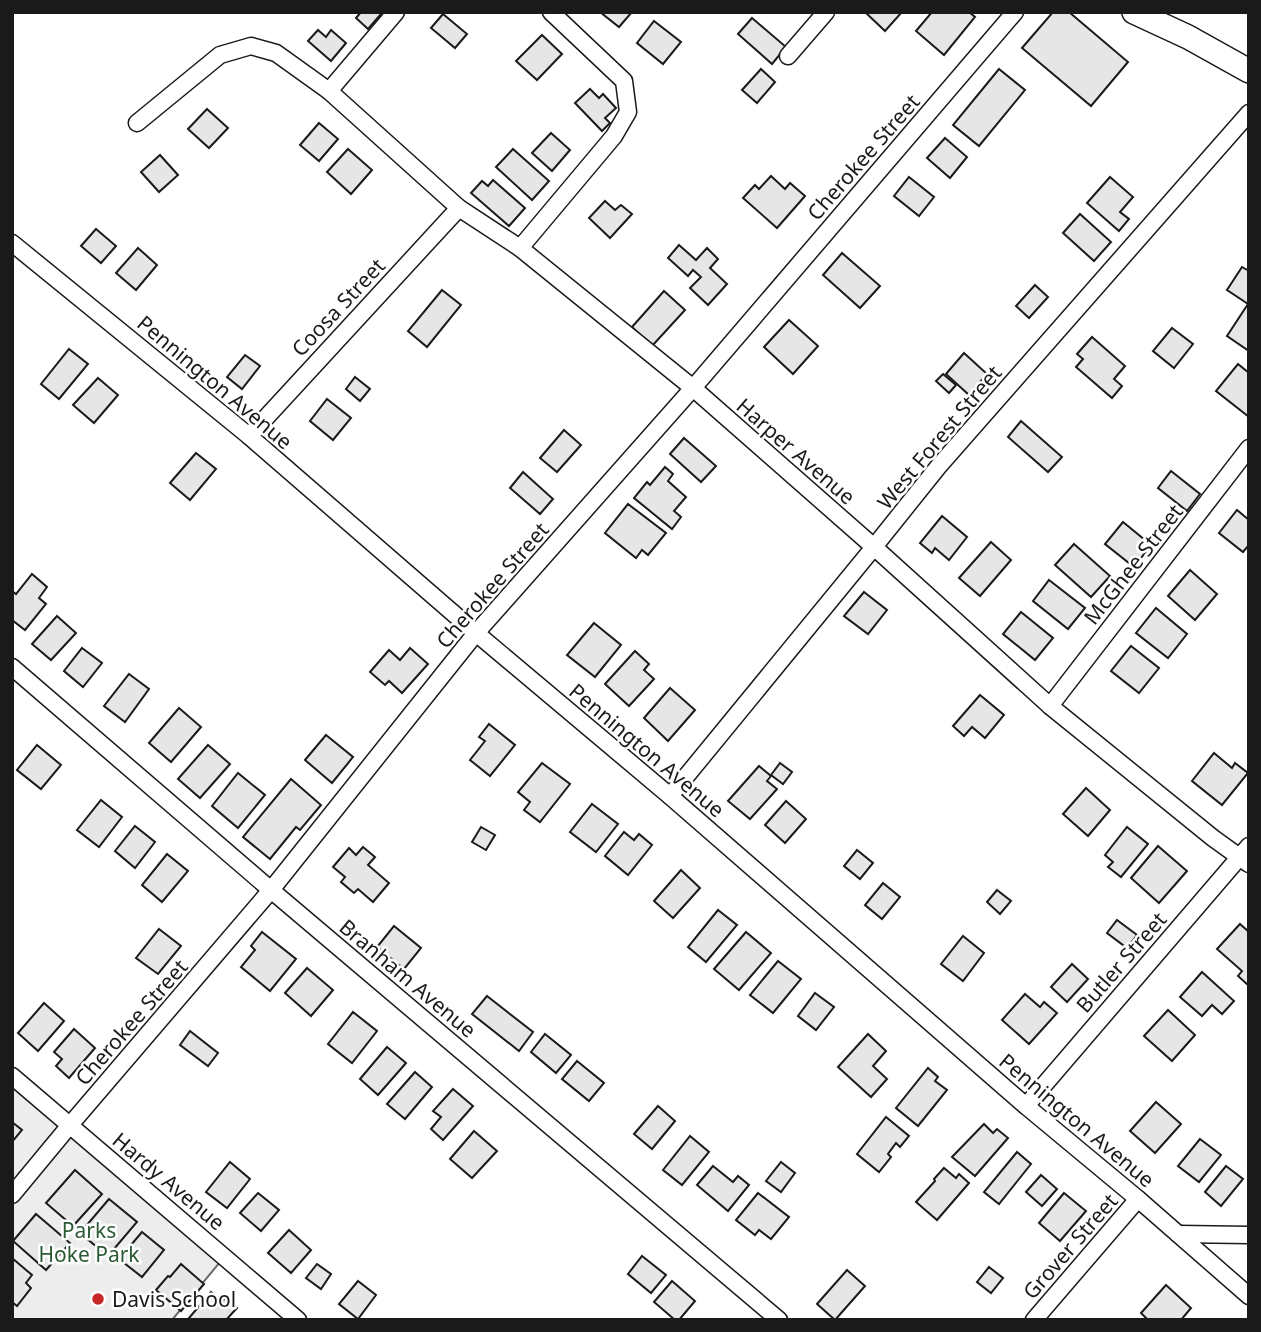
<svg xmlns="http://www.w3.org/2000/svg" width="1261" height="1332" viewBox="0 0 1261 1332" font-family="'Noto Sans',sans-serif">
<rect width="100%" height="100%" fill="#fff"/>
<!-- built -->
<polygon fill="#ededed" stroke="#6a6a6a" stroke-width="2" points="12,1076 225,1256 172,1320 12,1320"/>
<!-- building -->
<g fill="#e6e6e6" stroke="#1a1a1a" stroke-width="2">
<polygon points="361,12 379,12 381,14 368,29 356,18"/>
<polygon points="600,12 632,12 619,27"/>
<polygon points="865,12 902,12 885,31"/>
<polygon points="932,12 969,12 975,17 944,55 916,31"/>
<polygon points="1053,12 1069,12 1128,62 1091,106 1022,48"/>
<polygon points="443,14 467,34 455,48 431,28"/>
<polygon points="752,18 786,47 772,64 738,34"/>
<polygon points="654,21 681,42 663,64 637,43"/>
<polygon points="318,30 326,37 331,30 346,43 331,61 308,41"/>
<polygon points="542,35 562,54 537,80 516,61"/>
<polygon points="761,69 775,82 757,103 742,90"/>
<polygon points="999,69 1025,90 979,146 953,125"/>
<polygon points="590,89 599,98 603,94 616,108 605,118 610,123 602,131 575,103"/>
<polygon points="207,109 228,128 209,148 188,129"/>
<polygon points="319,123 338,139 319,161 300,145"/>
<polygon points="551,133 570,150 552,171 532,153"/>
<polygon points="945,138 967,157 950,178 927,158"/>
<polygon points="348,149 372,170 351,194 327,172"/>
<polygon points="513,149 549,181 532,200 496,167"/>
<polygon points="160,155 178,175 159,192 141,172"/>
<polygon points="771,176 785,189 790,183 805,196 777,228 743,198 755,185 759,189"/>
<polygon points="909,177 934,197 919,216 894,196"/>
<polygon points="1110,177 1133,197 1120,212 1129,219 1119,231 1087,203"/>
<polygon points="493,180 525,208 509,226 471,193 482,181 488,186"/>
<polygon points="605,201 615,210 621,205 632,214 610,238 589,218"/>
<polygon points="1080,214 1111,242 1094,261 1063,233"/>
<polygon points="96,229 116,246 101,263 81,246"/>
<polygon points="679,245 696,260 707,248 718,259 710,268 727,284 708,305 690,288 701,277 693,270 688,276 668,258"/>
<polygon points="138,248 157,265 136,290 116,273"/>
<polygon points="842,253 880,286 860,308 823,275"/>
<polygon points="1242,267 1249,271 1249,351 1227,336 1248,304 1227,290"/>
<polygon points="1035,285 1048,297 1029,318 1016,306"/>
<polygon points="442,290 461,305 427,347 408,331"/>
<polygon points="664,291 685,310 652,346 632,327"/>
<polygon points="789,320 818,346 793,374 764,347"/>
<polygon points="1172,328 1193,344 1174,368 1153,351"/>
<polygon points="1092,337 1125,366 1114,379 1122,386 1112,398 1076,367 1083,359 1077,354"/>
<polygon points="69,349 88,364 59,399 41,384"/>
<polygon points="964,353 987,374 969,395 946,374"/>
<polygon points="245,355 260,366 242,389 227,377"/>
<polygon points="1238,364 1249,373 1249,417 1216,391"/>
<polygon points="943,374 956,385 949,393 936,381"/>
<polygon points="355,377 370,389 360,401 346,389"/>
<polygon points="98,378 118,395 94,423 73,405"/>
<polygon points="327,399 351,418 333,440 310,421"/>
<polygon points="1021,421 1062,457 1048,472 1008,437"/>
<polygon points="564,430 581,445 557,472 540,458"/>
<polygon points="684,438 716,466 701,482 670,454"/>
<polygon points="196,453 216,469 190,500 170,483"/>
<polygon points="665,467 673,474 668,481 686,497 674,511 681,517 672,529 634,498 647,482 650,485"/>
<polygon points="1171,471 1200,494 1187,511 1158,488"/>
<polygon points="523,472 553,499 540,514 510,488"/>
<polygon points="628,504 666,533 648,555 642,550 636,558 605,533"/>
<polygon points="1237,510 1249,520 1249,545 1243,552 1219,533"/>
<polygon points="942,516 967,537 949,560 935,548 932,553 920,543"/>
<polygon points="1123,522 1151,545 1134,567 1105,544"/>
<polygon points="991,542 1011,560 980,596 959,578"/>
<polygon points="1074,544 1110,576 1091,597 1055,565"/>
<polygon points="1190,570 1217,594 1195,620 1168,596"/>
<polygon points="32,574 47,587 39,598 46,604 25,630 12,620 12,591 16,594"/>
<polygon points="1049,580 1085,608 1068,629 1033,601"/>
<polygon points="864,592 887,610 868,634 844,616"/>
<polygon points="1156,608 1187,634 1168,658 1136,633"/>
<polygon points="1021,612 1053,638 1035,660 1003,634"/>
<polygon points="57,616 76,633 51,660 32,644"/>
<polygon points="594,623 621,645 595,677 567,655"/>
<polygon points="1131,646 1159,668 1139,693 1111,671"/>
<polygon points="82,648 102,663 83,687 64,671"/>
<polygon points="410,648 428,664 402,693 389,681 385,685 370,672 389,650 400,660"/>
<polygon points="635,651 649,664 644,670 654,679 629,706 605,684"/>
<polygon points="129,674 149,689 125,722 104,706"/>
<polygon points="670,688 695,710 668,741 644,718"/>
<polygon points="980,695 1004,715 985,738 972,727 964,736 953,726"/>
<polygon points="179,708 201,727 171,762 149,743"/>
<polygon points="489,724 515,745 490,776 470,760 485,741 479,737"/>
<polygon points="326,735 353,757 332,783 305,760"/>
<polygon points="37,745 61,765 41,789 17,770"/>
<polygon points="208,745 230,764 200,798 178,779"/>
<polygon points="1214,753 1232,768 1235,763 1248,773 1222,805 1192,781"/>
<polygon points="542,763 570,784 540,822 524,810 530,802 518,792"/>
<polygon points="780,763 792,772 783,784 771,775"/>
<polygon points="759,766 771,776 767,781 777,789 750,819 728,801"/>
<polygon points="238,773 265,795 238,828 212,806"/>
<polygon points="291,779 321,805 300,830 296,827 270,859 243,837"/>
<polygon points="1086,788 1110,810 1088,836 1063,814"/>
<polygon points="101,800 122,817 99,847 77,830"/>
<polygon points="786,801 806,819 785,843 765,825"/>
<polygon points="592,804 618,824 596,852 570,832"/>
<polygon points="135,826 155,842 135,868 115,851"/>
<polygon points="481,827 495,835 486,850 472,842"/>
<polygon points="1127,827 1148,844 1121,877 1108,867 1113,862 1105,855"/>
<polygon points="624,832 634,840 639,834 652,845 628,875 605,856"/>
<polygon points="1158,846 1187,871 1159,903 1131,878"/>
<polygon points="363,847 375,857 368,865 389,883 373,902 358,889 354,893 341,882 345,877 333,867 349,848 356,855"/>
<polygon points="857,850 873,863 860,879 844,866"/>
<polygon points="167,854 188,871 162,902 142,885"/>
<polygon points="681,870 700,888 673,918 654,901"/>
<polygon points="883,883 900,897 882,919 865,905"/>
<polygon points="997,890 1011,901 1000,914 987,902"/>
<polygon points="718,910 737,925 706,962 688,947"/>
<polygon points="1117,920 1137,935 1127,948 1107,933"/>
<polygon points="1240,924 1249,932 1249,986 1238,976 1242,971 1217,949"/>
<polygon points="394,926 421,948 404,969 377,947"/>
<polygon points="159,929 181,946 158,974 136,958"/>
<polygon points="262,932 296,959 270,991 241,967 255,950 251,946"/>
<polygon points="746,932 771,953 739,990 714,969"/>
<polygon points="963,936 984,953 963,981 941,964"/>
<polygon points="778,961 801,979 773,1013 750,995"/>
<polygon points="1072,964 1088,979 1067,1002 1051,987"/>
<polygon points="307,968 333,990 311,1016 285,993"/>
<polygon points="1202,972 1234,1001 1222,1014 1212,1005 1202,1016 1180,997"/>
<polygon points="815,993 834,1007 816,1030 798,1016"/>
<polygon points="1025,994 1040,1007 1044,1002 1057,1013 1029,1044 1002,1020"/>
<polygon points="487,996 533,1032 519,1051 472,1014"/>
<polygon points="44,1003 64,1021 38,1051 18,1033"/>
<polygon points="1168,1010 1195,1035 1172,1061 1144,1036"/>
<polygon points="353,1012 377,1031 352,1063 328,1044"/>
<polygon points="74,1029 95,1048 69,1078 56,1066 62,1059 54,1052"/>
<polygon points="190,1031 218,1053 208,1066 180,1045"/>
<polygon points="545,1034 571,1055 556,1073 531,1052"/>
<polygon points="868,1034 886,1051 873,1066 887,1079 871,1097 838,1067"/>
<polygon points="387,1047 406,1063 378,1095 360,1079"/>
<polygon points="577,1061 604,1083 589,1101 562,1079"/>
<polygon points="928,1068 938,1077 935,1081 947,1090 918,1126 896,1108"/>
<polygon points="415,1072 432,1087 405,1119 387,1104"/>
<polygon points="453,1089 473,1106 443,1140 431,1129 441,1117 433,1111"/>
<polygon points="1156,1102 1181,1124 1155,1153 1130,1131"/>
<polygon points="658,1106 675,1121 652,1149 634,1134"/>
<polygon points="886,1117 909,1136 900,1147 896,1143 888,1154 891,1157 879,1172 857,1154"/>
<polygon points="12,1122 22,1130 12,1142"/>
<polygon points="984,1124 993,1133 997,1129 1008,1138 975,1176 952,1157"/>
<polygon points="474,1131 497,1151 472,1178 450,1159"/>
<polygon points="690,1136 709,1152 682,1185 663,1170"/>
<polygon points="1200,1139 1221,1155 1199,1182 1178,1166"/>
<polygon points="1017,1152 1031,1164 999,1204 984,1192"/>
<polygon points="230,1162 250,1179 227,1208 206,1192"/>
<polygon points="781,1162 795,1173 781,1192 766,1181"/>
<polygon points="713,1166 733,1182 738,1176 749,1185 728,1211 697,1185"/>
<polygon points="1226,1166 1243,1179 1221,1206 1205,1192"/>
<polygon points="944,1168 956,1178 959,1174 969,1183 937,1220 916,1202 935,1181 934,1179"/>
<polygon points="75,1170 102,1194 73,1226 46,1203"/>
<polygon points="1041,1175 1057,1189 1042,1206 1026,1192"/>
<polygon points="258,1193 279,1210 261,1231 240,1213"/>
<polygon points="758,1193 789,1217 771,1239 759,1230 755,1235 736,1220"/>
<polygon points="1064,1193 1086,1211 1060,1241 1039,1223"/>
<polygon points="109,1199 137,1222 108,1256 80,1233"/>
<polygon points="36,1214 70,1243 46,1270 13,1241"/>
<polygon points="289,1230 311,1250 291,1273 268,1253"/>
<polygon points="142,1232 164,1250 142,1277 119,1259"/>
<polygon points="642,1256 666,1275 651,1293 628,1274"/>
<polygon points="12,1258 32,1275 26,1283 31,1288 17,1306 12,1302"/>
<polygon points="181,1264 204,1284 181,1311 156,1290 168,1276 170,1277"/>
<polygon points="317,1264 331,1274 321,1289 306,1278"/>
<polygon points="989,1267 1003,1278 991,1293 977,1282"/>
<polygon points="847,1270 865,1286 835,1320 817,1304"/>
<polygon points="358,1281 376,1295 358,1319 339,1304"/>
<polygon points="672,1281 695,1301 679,1320 675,1320 654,1302"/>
<polygon points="1166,1285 1191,1308 1181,1320 1148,1320 1141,1313"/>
<polygon points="211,1292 222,1302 225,1298 237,1308 226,1320 191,1320 189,1318"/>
</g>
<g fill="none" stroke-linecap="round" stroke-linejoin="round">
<!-- street casing -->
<g stroke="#1a1a1a" stroke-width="19">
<g id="street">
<polyline points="788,56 826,12"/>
<polyline points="329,91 396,12"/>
<polyline points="137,123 220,55 251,46 276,53 329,91 459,208 520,248 693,388 874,547 1050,706 1213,838 1249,864"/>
<polyline points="12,243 249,436 476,633 670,796 1026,1106 1138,1199 1249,1296"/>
<polyline points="520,248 614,136 628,112 624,81 551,12"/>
<polyline points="249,436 459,208"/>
<polyline points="12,667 271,890 779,1320"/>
<polyline points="1050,706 1249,448"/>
<polyline points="670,796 874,547 938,467 1249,113"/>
<polyline points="12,1076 298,1320"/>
<polyline points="1026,1106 1249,846"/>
<polyline points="12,1195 70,1125 271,890 476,633 693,388 1015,12"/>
<polyline points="1178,1234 1249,1235"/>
<polyline points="1034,1320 1138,1199"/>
</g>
</g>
<!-- secondary casing -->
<g stroke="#1a1a1a" stroke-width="26">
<polyline id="secondary" points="1134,12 1188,37 1249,71"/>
</g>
<!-- street -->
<use href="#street" stroke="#fff" stroke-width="16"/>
<!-- secondary -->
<use href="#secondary" stroke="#fff" stroke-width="23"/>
</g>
<!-- markers -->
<circle fill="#c62828" stroke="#fff" stroke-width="2.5" cx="98" cy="1299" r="7"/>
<g text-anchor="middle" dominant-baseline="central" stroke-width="5" stroke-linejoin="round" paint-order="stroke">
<!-- street labels -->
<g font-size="21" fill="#1a1a1a" stroke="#fff">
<text transform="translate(863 157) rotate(-49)">Cherokee Street</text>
<text transform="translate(338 307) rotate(-47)">Coosa Street</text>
<text transform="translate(215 382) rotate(40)">Pennington Avenue</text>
<text transform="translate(939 437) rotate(-50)">West Forest Street</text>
<text transform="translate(796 451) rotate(41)">Harper Avenue</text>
<text transform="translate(1133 564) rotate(-52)">McGhee Street</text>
<text transform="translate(492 585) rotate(-49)">Cherokee Street</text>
<text transform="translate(647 750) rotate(40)">Pennington Avenue</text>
<text transform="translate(1121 962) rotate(-49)">Butler Street</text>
<text transform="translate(408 978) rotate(40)">Branham Avenue</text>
<text transform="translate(131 1022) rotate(-49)">Cherokee Street</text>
<text transform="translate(1077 1120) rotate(40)">Pennington Avenue</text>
<text transform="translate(169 1181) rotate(40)">Hardy Avenue</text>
<text transform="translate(1070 1246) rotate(-49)">Grover Street</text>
</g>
<!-- park labels -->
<g font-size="21" fill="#2b5a34" stroke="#fff">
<text x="89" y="1230">Parks<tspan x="89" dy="24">Hoke Park</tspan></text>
</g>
<!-- poi labels -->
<g font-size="21" fill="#1a1a1a" stroke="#fff" text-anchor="start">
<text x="112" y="1299">Davis School</text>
</g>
</g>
<!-- border -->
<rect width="1261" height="1332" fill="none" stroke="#1a1a1a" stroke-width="28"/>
</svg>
